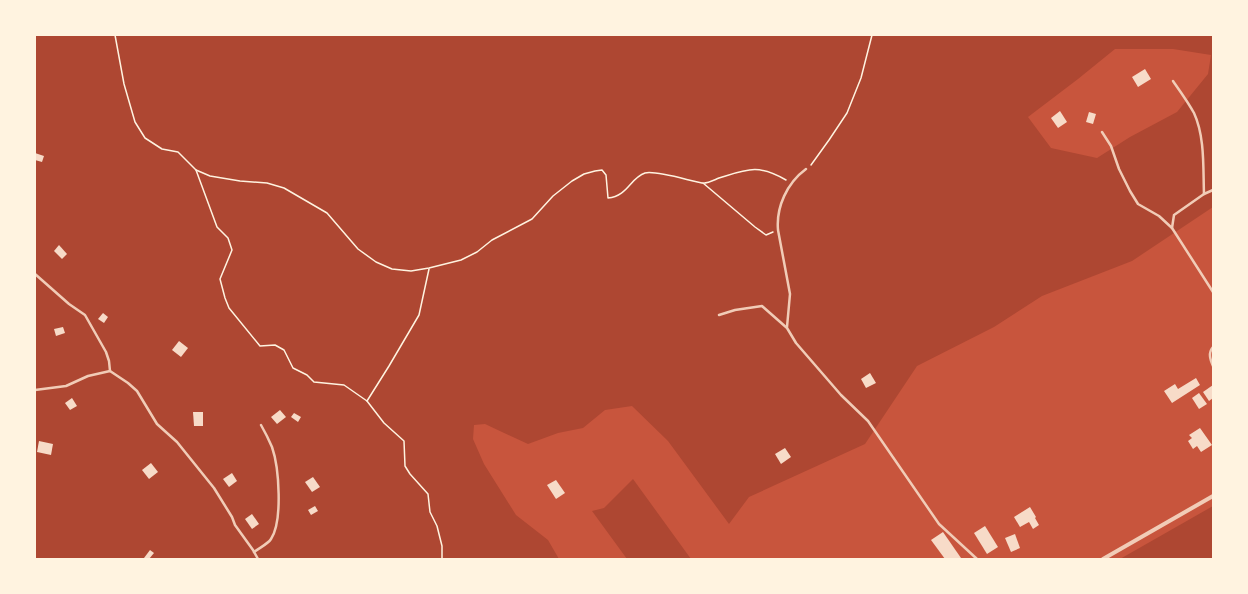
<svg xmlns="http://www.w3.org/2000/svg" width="1248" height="594" viewBox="0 0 1248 594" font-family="Jost,sans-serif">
<rect width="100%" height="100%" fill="#c8553d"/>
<!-- green -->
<g fill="#ae4732" fill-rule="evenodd">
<path d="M35,35h1178v172l-81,54 -90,35 -48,31 -77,39 -52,78 -116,53 -20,27 -61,-83 -36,-35 -27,4 -22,18 -25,5 -30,11 -43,-20 -11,1 -1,14 11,25 32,51 32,25 11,19h-524zM1115,49h58l38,6 -3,19 -31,38 -47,25 -33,21 -46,-10 -23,-31 50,-38z"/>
<polygon points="633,479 691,559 627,559 592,511 604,508"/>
<polygon points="1213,506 1213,559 1120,559"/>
</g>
<!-- building -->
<g fill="#f7dbc8">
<polygon points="1145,69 1151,79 1138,87 1132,77"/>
<polygon points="1060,111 1067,122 1058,128 1051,118"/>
<polygon points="1089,112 1096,114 1093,124 1086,122"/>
<polygon points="35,153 44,156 42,162 35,160"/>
<polygon points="59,245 67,254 62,259 54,251"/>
<polygon points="103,313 108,317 104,323 98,319"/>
<polygon points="63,327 65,333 56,336 54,329"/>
<polygon points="179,341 188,348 181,357 172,350"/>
<polygon points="870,373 876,383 866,388 861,379"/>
<polygon points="1196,378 1200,385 1172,403 1164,391 1175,384 1178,389"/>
<polygon points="1213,385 1213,398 1209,401 1203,392"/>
<polygon points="1199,393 1207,404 1199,409 1192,398"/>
<polygon points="72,398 77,406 70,410 65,403"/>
<polygon points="280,410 286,417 277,424 271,417"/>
<polygon points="193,412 203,412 203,426 194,426"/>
<polygon points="294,413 301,417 298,422 291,417"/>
<polygon points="1200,428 1212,445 1201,452 1197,446 1193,449 1188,441 1192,438 1189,435"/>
<polygon points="39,441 53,444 51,455 37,452"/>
<polygon points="785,448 791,457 781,464 775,454"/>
<polygon points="151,463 158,472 149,479 142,470"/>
<polygon points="232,473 237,481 229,487 223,479"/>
<polygon points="313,477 320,487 312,492 305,482"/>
<polygon points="556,480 565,493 556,499 547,485"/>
<polygon points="315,506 318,511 311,515 308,510"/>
<polygon points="1030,507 1036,517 1035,518 1039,525 1033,529 1029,522 1020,527 1014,517"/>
<polygon points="252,514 259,524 252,529 245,519"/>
<polygon points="985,526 998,547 987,554 974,533"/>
<polygon points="943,532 961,558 959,559 945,559 931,540"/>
<polygon points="1015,534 1020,548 1011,552 1005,538"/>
<polygon points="150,550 154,553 149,559 145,559 144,558"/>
</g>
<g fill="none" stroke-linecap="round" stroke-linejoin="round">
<!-- path -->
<g stroke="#fff3e0" stroke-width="1.5">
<path d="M115,35l9,49 11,38 10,16 17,11 16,3 18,18 14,6 30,5 27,2 17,5 43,25 31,36 18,13 16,7 19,2 18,-3 32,-8 16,-8 15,-12 40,-21 21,-23 19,-15 12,-7 11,-3 7,-1 4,5 2,23c20,-2 22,-20 37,-25 11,-3 45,8 57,10 5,1 12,-3 17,-5 29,-9 39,-14 67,2"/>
<polyline points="811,165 829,140 847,113 861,78 872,35"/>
<polyline points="196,170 217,227 228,238 232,250 220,279 225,298 229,308 260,346 275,345 284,350 293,368 307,375 314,382 344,385 367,401 384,423 404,441 405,466 410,474 428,494 430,512 437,526 442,546 442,559"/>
<polyline points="703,183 755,227 766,235 773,232"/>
<polyline points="367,401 389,366 419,315 429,269"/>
</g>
<!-- service -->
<g stroke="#f1ccb7" stroke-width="2.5">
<path d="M1173,81c7,10 15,21 21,32 11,24 9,54 10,81l9,-4"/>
<polyline points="1102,132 1111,146 1119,169 1130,191 1138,204 1159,216 1172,228 1213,292"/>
<polyline points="1172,228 1174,215 1204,194"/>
<polyline points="35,274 69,304 85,315 106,352 109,361 110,371"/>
<polyline points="719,315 735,310 762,306 787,328 796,343 841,395 868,421 939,524 977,559"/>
<path d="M787,327l3,-33 -12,-64c-2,-23 9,-47 28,-61"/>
<path d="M1213,347c-5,6 -3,12 0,19"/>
<polyline points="35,390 66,386 88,376 110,371 128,383 137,391 157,424 177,442 214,488 232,517 235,525 253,550 258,559"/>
<path d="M254,552c5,-4 14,-8 17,-13 12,-18 8,-72 1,-92 -3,-7 -7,-15 -11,-22"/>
</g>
<!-- minor -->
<polyline stroke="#f1ccb7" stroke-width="4" points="1103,559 1213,496"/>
</g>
<!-- border -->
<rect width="1248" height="594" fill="none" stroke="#fff3e0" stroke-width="72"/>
</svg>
